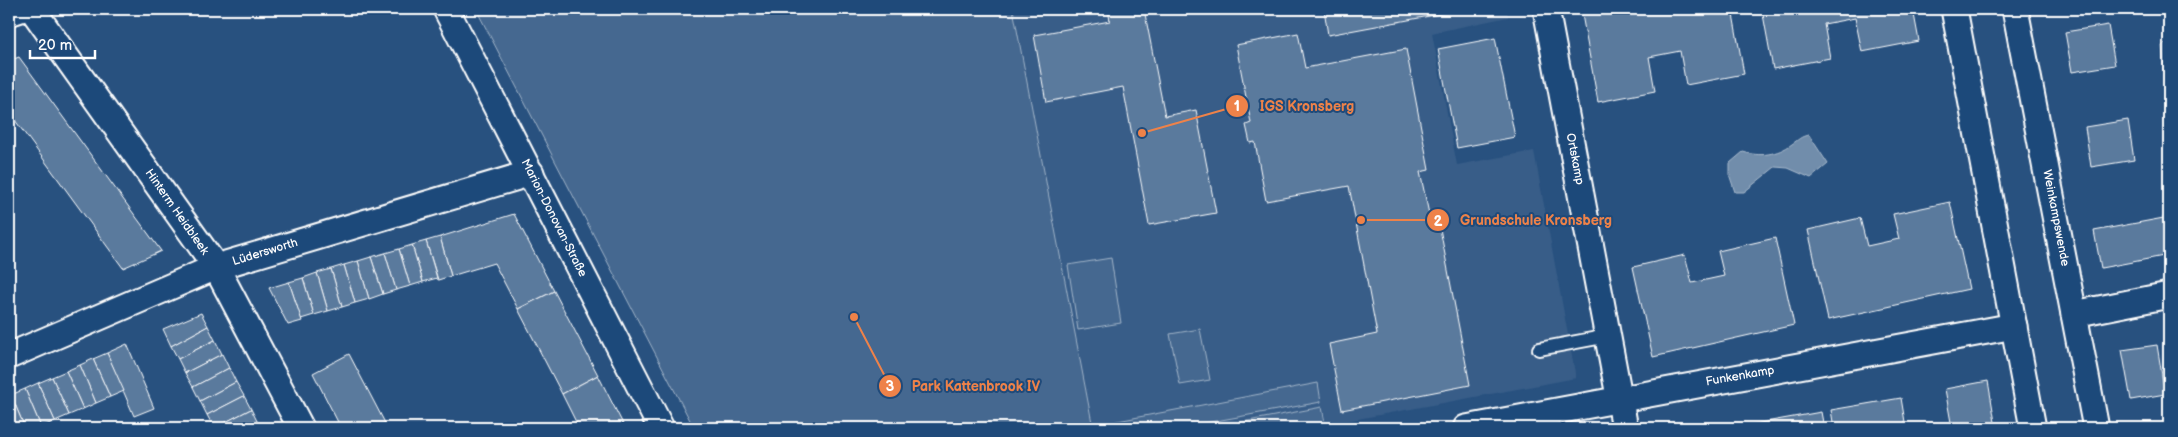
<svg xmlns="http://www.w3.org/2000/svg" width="2178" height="437" viewBox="0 0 2178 437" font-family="'Balsamiq Sans',sans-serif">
<rect width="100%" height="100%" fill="#28517f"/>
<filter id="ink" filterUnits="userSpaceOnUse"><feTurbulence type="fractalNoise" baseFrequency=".02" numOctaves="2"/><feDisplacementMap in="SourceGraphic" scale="10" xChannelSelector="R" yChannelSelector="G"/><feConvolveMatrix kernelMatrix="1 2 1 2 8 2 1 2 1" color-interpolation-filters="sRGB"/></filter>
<g filter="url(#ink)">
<!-- built -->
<polygon fill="#375d88" points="1013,9 1507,9 1508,17 1432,33 1457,165 1534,151 1576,378 1310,428 1093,428"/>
<!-- green -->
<g fill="#446890" stroke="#a2b4c8">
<polygon points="476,9 1013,9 1093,428 694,428"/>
<polygon points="2169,39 2169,73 2164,69 2162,46"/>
<polygon points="1111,258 1121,323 1078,330 1068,265"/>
<polygon points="1200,329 1210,380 1180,385 1170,334"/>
<polygon points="1318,383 1321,402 1177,428 1108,428 1107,423"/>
<polygon points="1322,407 1325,423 1296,428 1211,428"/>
</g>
<!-- water -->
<path fill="#718dab" stroke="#aabbcd" d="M1809,135l19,29 -17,14 -23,-10 -13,-1 -31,25h-9l-5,-15v-14l13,-11c17,5 34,3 49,-8 6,-4 9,-8 17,-9z"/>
<!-- building -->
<g fill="#5a7a9d" stroke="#fff">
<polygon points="1108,9 1144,9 1165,116 1196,110 1216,213 1149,225 1123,87 1046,102 1034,35 1110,21"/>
<polygon points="1324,9 1467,9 1328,35"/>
<polygon points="1581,9 1732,9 1744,74 1686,85 1680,51 1649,57 1655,91 1598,102"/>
<polygon points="1762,9 1913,9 1919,41 1862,52 1855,18 1824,24 1830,58 1773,69"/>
<polygon points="2108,25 2115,65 2072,72 2065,32"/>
<polygon points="1298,33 1305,68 1406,49 1429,170 1420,172 1429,214 1437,213 1470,385 1342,410 1329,344 1377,334 1349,186 1266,201 1255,142 1250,143 1246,125 1251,123 1236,45"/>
<polygon points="1495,38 1515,137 1457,148 1438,49"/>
<polygon points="19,57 161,251 123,268 9,112 9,61"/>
<polygon points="2128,120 2134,160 2091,167 2085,127"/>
<polygon points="1950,202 1969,289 1828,320 1808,230 1860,218 1867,246 1899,239 1893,214"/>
<polygon points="514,214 554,291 518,309 494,263 451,276 440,237"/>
<polygon points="2169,217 2169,255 2101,268 2094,231"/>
<polygon points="440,237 451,276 438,280 426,241"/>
<polygon points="1775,238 1794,325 1653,357 1633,267 1685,255 1692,283 1724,276 1718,251"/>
<polygon points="426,241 437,278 423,282 412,245"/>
<polygon points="412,245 423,282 410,286 399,249"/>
<polygon points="399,249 410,286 396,290 385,253"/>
<polygon points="385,253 396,290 383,294 371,257"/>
<polygon points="371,257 383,294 369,299 358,261"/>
<polygon points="358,261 369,299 355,303 344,265"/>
<polygon points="344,265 355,303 342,307 331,269"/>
<polygon points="331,269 342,307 328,311 317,273"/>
<polygon points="317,273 328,311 314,315 303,278"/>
<polygon points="303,278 314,315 301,319 289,282"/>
<polygon points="289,282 302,321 288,325 269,288"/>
<polygon points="554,291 598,375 562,394 518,309"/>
<polygon points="201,313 208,326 171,346 163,329"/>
<polygon points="208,326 215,340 178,359 171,346"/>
<polygon points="215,340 222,354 185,373 178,359"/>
<polygon points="127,344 154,408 134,416 107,353"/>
<polygon points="2157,345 2165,394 2131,400 2122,350"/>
<polygon points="107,353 124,391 110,397 93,359"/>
<polygon points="222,354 229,368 193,387 185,373"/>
<polygon points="349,354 385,423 374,428 341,428 313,373"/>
<polygon points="93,359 110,397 96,403 80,365"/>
<polygon points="80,365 96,403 83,409 66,371"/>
<polygon points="229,368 236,382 200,401 193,387"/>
<polygon points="66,371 83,409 69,415 52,377"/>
<polygon points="598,375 625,428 579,428 562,394"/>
<polygon points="52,377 69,415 55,421 38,383"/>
<polygon points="1988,381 1996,428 1952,428 1945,389"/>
<polygon points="236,382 244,396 207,415 200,401"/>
<polygon points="38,383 55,421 41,427 25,389"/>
<polygon points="25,389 41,427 38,428 25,428 11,395"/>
<polygon points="11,395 25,428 9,428 9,396"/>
<polygon points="244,396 251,409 214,428 207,415"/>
<polygon points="1901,398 1906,428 1834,428 1831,410"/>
<polygon points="251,409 258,423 248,428 214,428"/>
<polygon points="1821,412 1824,428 1739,428 1738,427"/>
</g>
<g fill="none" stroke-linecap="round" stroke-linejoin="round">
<!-- service casing -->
<g stroke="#fff" stroke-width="16">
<polyline id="service" points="1539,349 1608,336"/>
</g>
<!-- minor casing -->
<g stroke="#fff" stroke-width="29">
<g id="minor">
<polyline points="32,9 216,267 301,428"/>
<polyline points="446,9 661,428"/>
<polyline points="1546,9 1625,428"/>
<polyline points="1954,9 2033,428"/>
<polyline points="2015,9 2096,428"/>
<polyline points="9,13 21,9"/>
<polyline points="2074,314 2169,295"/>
<polyline points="9,356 216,267 531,173"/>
<polyline points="1466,428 2014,326"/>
</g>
</g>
<!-- service -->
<use href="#service" stroke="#1f4a7a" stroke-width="12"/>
<!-- minor -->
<use href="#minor" stroke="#1f4a7a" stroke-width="25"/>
</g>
</g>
<g text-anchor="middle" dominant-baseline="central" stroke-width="4" stroke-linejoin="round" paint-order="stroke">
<!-- street labels -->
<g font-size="12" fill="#fff" stroke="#1f4a7a">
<text transform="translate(1575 159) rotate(79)">Ortskamp</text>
<text transform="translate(177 212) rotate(55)">Hinterm Heidbleek</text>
<text transform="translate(554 218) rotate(63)">Marion-Donovan-Straße</text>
<text transform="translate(2056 218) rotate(79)">Weinkampswende</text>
<text transform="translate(265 252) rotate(-17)">Lüdersworth</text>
<text transform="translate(1740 376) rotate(-10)">Funkenkamp</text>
</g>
</g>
<!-- callouts -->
<path fill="none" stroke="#ee8249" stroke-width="2" d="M1142 133L1237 106M1361 220L1438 220M854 317L890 386"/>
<g fill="#ee8249" stroke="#1f4a7a" stroke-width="2">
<circle cx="1142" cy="133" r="5"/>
<circle cx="1361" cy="220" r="5"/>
<circle cx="854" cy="317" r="5"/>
<circle cx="1237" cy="106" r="12"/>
<circle cx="1438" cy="220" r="12"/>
<circle cx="890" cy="386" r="12"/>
</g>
<g font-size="15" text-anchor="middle" font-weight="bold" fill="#fff">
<text x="1237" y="111">1</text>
<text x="1438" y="226">2</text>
<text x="890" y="391">3</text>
</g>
<g font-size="14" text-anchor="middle" font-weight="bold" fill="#ee8249" stroke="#1f4a7a" stroke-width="4" stroke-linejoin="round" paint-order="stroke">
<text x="1307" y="111">IGS Kronsberg</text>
<text x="1536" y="225">Grundschule Kronsberg</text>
<text x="976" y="391">Park Kattenbrook IV</text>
</g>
<!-- margin -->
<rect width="2178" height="437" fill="none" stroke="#1f4a7a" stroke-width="30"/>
<rect x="15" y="15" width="2148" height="407" fill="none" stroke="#fff" stroke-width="2" filter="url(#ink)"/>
<!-- scale -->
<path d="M30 50v8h65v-8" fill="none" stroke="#ffffff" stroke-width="2.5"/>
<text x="38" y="50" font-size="15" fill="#ffffff" stroke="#1f4a7a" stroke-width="4" paint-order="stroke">20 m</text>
</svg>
